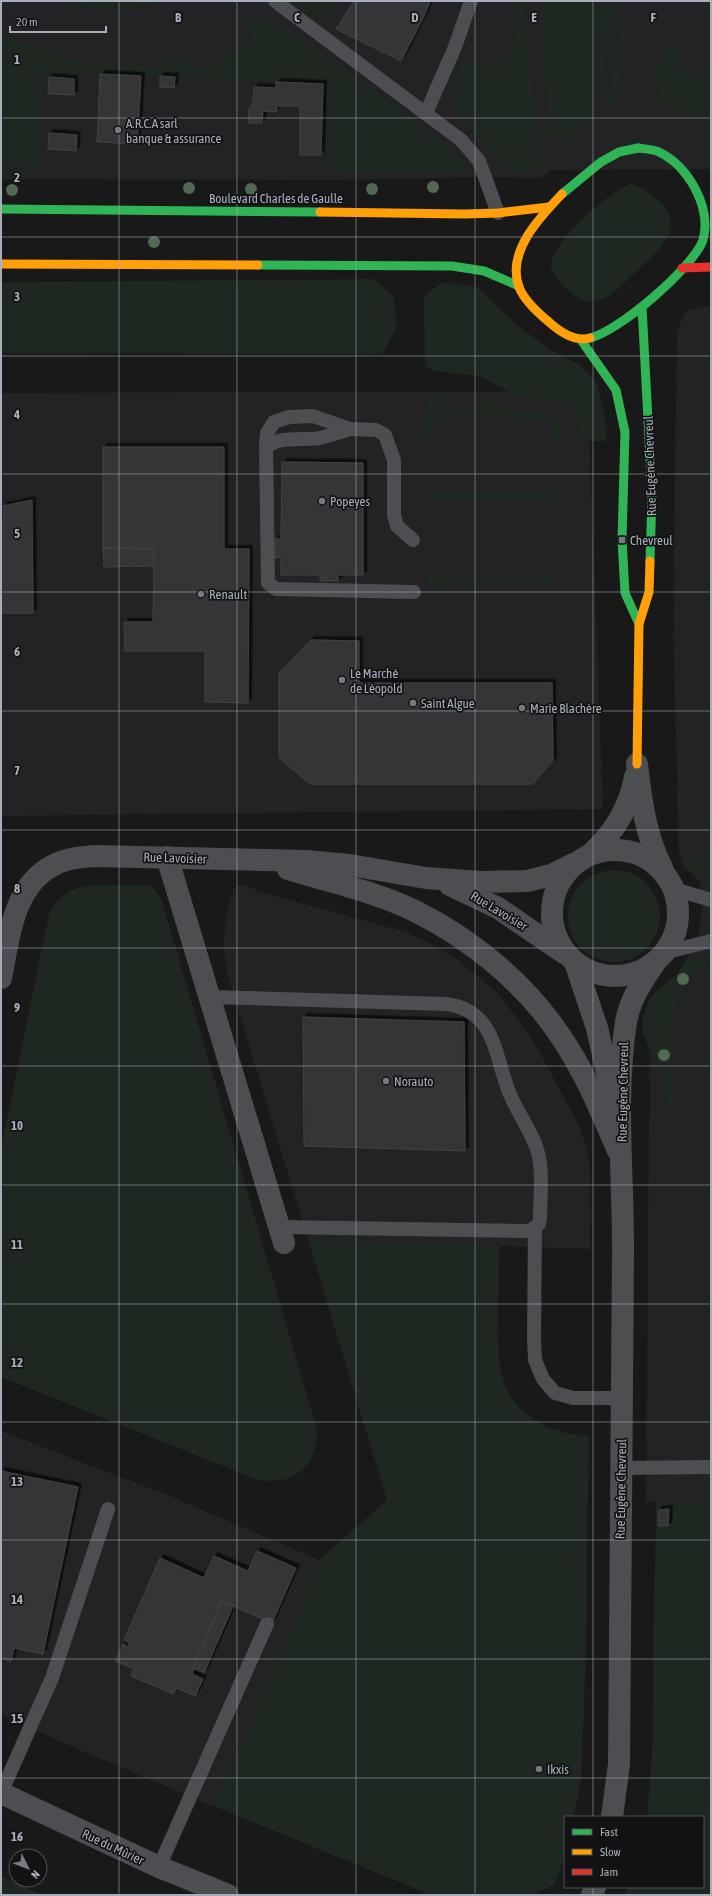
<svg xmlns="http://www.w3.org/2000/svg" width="712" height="1896" viewBox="0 0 712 1896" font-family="'Asap Condensed',sans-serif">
<defs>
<filter id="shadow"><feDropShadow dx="3.5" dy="-3.5" stdDeviation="0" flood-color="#0009"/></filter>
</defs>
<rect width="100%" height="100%" fill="#191919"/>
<!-- built -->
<g fill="#232325">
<polygon points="1,1 711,1 711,169 552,170 540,178 485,177 336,180 1,179"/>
<polygon points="711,306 711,1502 646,1502 650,998 657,991 677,974 686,961 698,934 702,908 700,882 692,873 683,866 679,852 673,619 677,331 685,312 699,307"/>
<polygon points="583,391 589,429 603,809 1,816 1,393"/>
<polygon points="235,885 244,885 261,892 406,932 428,942 458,960 497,993 522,1024 544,1060 579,1126 588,1153 590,1169 591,1249 308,1240 226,969 224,946 225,925 229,905"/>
<polygon points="1,1431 170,1496 319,1560 213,1806 61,1742 1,1714"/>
</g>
<!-- green -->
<g fill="#1e2720">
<polygon points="69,1 161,1 116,10 90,8"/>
<polygon points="297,1 334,1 321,25 299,5"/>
<polygon points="520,1 526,1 541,172 506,173 503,165 492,150 462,123 458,116 451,89 457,71 463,61 502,67 511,53"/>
<polygon points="539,1 594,1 595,4 619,9 609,37 603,91 598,106 578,134 566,139 549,142"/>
<polygon points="248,16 257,16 274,22 361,81 457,153 465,163 465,172 326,172 323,84 100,74 43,73 39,169 1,168 1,31 24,43 69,60 105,65 152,66 184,56 197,74 253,40 241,20"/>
<path d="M625,21c2,25 -2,62 -11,85l-6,-4 6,-53z"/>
<path d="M666,46l15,1 2,26h28v61l-30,-24 -17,-1c-7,-18 -17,-50 2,-63z"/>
<polygon points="701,143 711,149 711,166 696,150"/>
<path d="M630,184c16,3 44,24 41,43 -3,18 -21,31 -33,43 -21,19 -42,48 -70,20 -8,-7 -13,-13 -18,-24 2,-4 3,-10 6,-15 11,-21 51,-57 74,-67z"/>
<polygon points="373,279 393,295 397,327 382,354 1,353 1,282"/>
<polygon points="442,282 477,287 518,326 552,351 580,365 597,383 607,427 605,441 581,441 575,415 565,403 518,396 479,376 435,371 425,366 424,296"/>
<path d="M485,396c9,6 18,12 28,15 17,5 39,-5 48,16 3,5 1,10 -2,14h-7v-22l-118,-2 -3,25c-11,-9 -5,-33 -4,-45h17v13l35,1v-14z"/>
<polygon points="555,491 555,500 428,501 428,492"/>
<polygon points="554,574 554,583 427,585 427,575"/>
<polygon points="711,856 711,880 698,874 685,863 691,857"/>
<circle cx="614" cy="916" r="46"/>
<path d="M93,885h59l10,16 155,528c1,37 -23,57 -59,51l-257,-103v-229l48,-234c8,-18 24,-27 44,-29z"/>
<path d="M711,953v7c-23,13 -33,36 -37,61l-1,114 -7,-37 -9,-31 -14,-33v-18l5,-14 5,-7 24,-21 9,-13z"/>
<path d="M308,1240l192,6c-1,37 -8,112 7,144 10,19 31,35 52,41 9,3 20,4 30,6l-4,246 -4,97 -7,37h-9v39l-11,29 -23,10h-100l-218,-89 106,-246 68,-60z"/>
<polygon points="656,1502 711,1502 711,1895 625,1895 628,1887 703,1887 703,1817 647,1817 652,1753"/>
<polygon points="1,1876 39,1894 40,1895 1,1895"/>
</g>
<!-- building -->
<g fill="#353537" stroke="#414245" filter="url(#shadow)">
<polygon points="354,1 430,1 425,14 401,61 336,29"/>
<polygon points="100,74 141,76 137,144 97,142"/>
<polygon points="160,76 175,77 174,88 160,87"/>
<polygon points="49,77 74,79 74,95 48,94"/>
<polygon points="276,82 323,84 321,155 300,155 300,106 277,106 276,112 263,111 262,123 248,123 249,109 253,102 254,87 276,88"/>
<polygon points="49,133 77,135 76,151 48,149"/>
<polygon points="103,447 224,447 224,549 249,549 248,703 205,702 205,651 125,651 124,622 153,622 154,549 103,548"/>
<polygon points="282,462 363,463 363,575 338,575 338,581 320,581 320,575 281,575 281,557 275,558 275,539 281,539"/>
<polygon points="32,500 33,613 1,613 1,519 4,519 3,506"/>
<polygon points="103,548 154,549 153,566 104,567"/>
<polygon points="311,640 359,641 359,683 552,683 553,761 533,784 310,784 279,758 279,673"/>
<polygon points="303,1017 464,1022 465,1151 304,1146"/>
<polygon points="1,1471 78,1487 43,1654 14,1648 11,1662 1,1657"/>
<polygon points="669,1509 668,1526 659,1526 658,1510"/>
<polygon points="257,1551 296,1568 272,1623 222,1601 193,1668 194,1669 192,1674 203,1679 195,1696 176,1688 173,1694 131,1676 134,1669 115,1661 123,1644 128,1647 130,1643 124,1640 160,1558 204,1578 214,1556 248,1571"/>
<polygon points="222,1601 233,1606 204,1673 193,1668"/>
</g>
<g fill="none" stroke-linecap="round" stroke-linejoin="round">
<!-- lane -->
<g stroke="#4d4e52" stroke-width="14">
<polyline points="275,1 461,140 479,161 498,213"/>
<polyline points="426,113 455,47 471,1"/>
<path d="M266,449c9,-14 39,-8 54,-11 10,-2 20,-6 30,-9"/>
<polyline points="413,540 397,526 394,515 394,460 385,435 376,430 350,429 313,416 289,417 274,422 267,433 266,444 268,583 276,589 414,592"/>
<polyline points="674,889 711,900"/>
<polyline points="663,953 711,941"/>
<path d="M210,997l236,7c53,7 48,57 66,95 9,19 23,38 27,58 4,18 1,42 1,61l-1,6 -9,7 -250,-4"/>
<polyline points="535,1228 534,1340 535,1360 543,1379 555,1393 573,1398 622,1398"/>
<polyline points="621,1468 711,1467"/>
<polyline points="1,1793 52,1678 108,1509"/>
<polyline points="159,1867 267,1624"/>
</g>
<!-- street -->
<g stroke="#4d4e52" stroke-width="22">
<path d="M637,764c4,37 9,73 26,106"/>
<circle cx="615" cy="913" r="63"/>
<path d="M592,853c23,-22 37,-45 43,-76"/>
<polyline points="167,857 284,1243"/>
<path d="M288,869c42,13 88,23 127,42 56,28 109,71 144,123 25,36 42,77 59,117"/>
<polyline points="450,885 498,908 564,953"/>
<polyline points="575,962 597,1028 612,1095"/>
<path d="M1,978c8,-40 12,-93 53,-113 13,-7 28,-8 42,-9l210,5 44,4 76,13 55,4 46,-1 24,-6 22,-11"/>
<polyline points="1,1793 159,1867 228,1895"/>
<path d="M612,1817l7,-53c1,-168 3,-337 4,-505 1,-76 -9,-162 3,-237 4,-23 17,-42 30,-61"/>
<polyline points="592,1895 595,1887"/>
</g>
<!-- fast -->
<g stroke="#30b455" stroke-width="9">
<polyline points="562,194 601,162 619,152 638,148"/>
<polyline points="1,209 320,212"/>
<polyline points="258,265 452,266 484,271 519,286"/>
<polyline points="642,307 652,496 650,561"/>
<path d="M590,338c28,-6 103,-70 113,-98 9,-33 -15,-74 -44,-88 -7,-3 -14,-3 -21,-4"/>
<polyline points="581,340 616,390 625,432 622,540 625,593 639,624"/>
</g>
<!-- slow -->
<g stroke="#ff9f0a" stroke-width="9">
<path d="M562,194c-22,23 -56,58 -43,93 5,13 19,26 30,35 11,10 26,20 41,16"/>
<polyline points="320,212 464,214 498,213 549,207"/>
<polyline points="1,264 258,265"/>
<polyline points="637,764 639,624 649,592 650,561"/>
</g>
<!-- jam -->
<polyline stroke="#e5322d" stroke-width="9" points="682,268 711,267"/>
</g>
<!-- trees -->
<g fill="#516853">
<circle cx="433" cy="187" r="6"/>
<circle cx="189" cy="188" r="6"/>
<circle cx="251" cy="189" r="6"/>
<circle cx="372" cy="189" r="6"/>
<circle cx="12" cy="190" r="6"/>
<circle cx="154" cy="242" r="6"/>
<circle cx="683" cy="979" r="6"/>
<circle cx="664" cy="1055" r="6"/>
</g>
<!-- grid -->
<path fill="none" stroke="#a9aebb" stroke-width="1" stroke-opacity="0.55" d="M119,1v1894M237,1v1894M356,1v1894M475,1v1894M593,1v1816M1,118h710M1,237h710M1,356h710M1,474h710M1,592h710M1,711h710M1,830h710M1,948h710M1,1066h710M1,1185h710M1,1304h710M1,1422h710M1,1540h710M1,1659h710M1,1778h710M593,1887v8"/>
<!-- markers -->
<g fill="#777a82" stroke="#131315" stroke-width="1.5">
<circle cx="118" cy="130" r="4"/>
<circle cx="322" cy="501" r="4"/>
<rect x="618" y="536" width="8" height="8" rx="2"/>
<circle cx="201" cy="594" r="4"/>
<circle cx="342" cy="680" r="4"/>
<circle cx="413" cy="703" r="4"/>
<circle cx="522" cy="708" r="4"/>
<circle cx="386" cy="1081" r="4"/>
<circle cx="539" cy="1769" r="4"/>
</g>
<g text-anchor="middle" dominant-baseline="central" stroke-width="3.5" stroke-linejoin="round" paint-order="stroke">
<!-- poi labels -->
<g font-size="13" fill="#a9aebb" stroke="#131315" text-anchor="start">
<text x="126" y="123">A.R.C.A sarl<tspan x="126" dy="15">banque &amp; assurance</tspan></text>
<text x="330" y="501">Popeyes</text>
<text x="630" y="540">Chevreul</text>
<text x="209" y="594">Renault</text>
<text x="350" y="673">Le Marché<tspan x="350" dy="15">de Léopold</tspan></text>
<text x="421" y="703">Saint Algue</text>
<text x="530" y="708">Marie Blachère</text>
<text x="394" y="1081">Norauto</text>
<text x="547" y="1769">Ikxis</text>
</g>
<!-- street labels -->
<g font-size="13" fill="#a9aebb" stroke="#131315">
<text x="276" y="198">Boulevard Charles de Gaulle</text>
<text transform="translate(650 466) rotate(-92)">Rue Eugène Chevreul</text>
<text transform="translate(175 858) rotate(2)">Rue Lavoisier</text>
<text transform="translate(499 911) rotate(31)">Rue Lavoisier</text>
<text transform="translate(623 1092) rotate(-89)">Rue Eugène Chevreul</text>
<text transform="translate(621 1489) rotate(-89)">Rue Eugène Chevreul</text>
<text transform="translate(113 1847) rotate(25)">Rue du Mûrier</text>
</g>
</g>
<g font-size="13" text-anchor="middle" font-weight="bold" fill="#a9aebb" stroke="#131315" stroke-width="3.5" stroke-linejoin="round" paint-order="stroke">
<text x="178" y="22">B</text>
<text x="297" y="22">C</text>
<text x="415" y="22">D</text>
<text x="534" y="22">E</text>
<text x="653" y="22">F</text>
<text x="17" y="64">1</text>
<text x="17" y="182">2</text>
<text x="17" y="301">3</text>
<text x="17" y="419">4</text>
<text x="17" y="538">5</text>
<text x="17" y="656">6</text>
<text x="17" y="775">7</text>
<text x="17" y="893">8</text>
<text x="17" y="1012">9</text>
<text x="17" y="1130">10</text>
<text x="17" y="1249">11</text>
<text x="17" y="1367">12</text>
<text x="17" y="1486">13</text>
<text x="17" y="1604">14</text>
<text x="17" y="1723">15</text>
<text x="17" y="1841">16</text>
</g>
<!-- border -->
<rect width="712" height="1896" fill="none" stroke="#a9aebb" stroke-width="4"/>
<!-- legend -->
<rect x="564" y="1816" width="140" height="72" fill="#131315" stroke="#4f5157"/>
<rect x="572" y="1829" width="20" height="6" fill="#30b455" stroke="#4f5157"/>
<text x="600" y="1836" font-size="12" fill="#a9aebb">Fast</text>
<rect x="572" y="1849" width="20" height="6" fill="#ff9f0a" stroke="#4f5157"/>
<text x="600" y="1856" font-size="12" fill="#a9aebb">Slow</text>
<rect x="572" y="1869" width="20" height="6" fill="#e5322d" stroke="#4f5157"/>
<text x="600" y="1876" font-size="12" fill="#a9aebb">Jam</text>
<!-- north arrow -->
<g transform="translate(28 1868) rotate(132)"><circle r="19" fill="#131315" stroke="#4f5157"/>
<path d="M0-3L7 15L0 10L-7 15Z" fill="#777a82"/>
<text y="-6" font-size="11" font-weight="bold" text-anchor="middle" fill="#a9aebb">N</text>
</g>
<!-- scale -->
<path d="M10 26v6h96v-6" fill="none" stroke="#a9aebb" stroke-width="2"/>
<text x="16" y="26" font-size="12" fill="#a9aebb" stroke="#131315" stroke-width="3" paint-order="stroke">20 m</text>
</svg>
